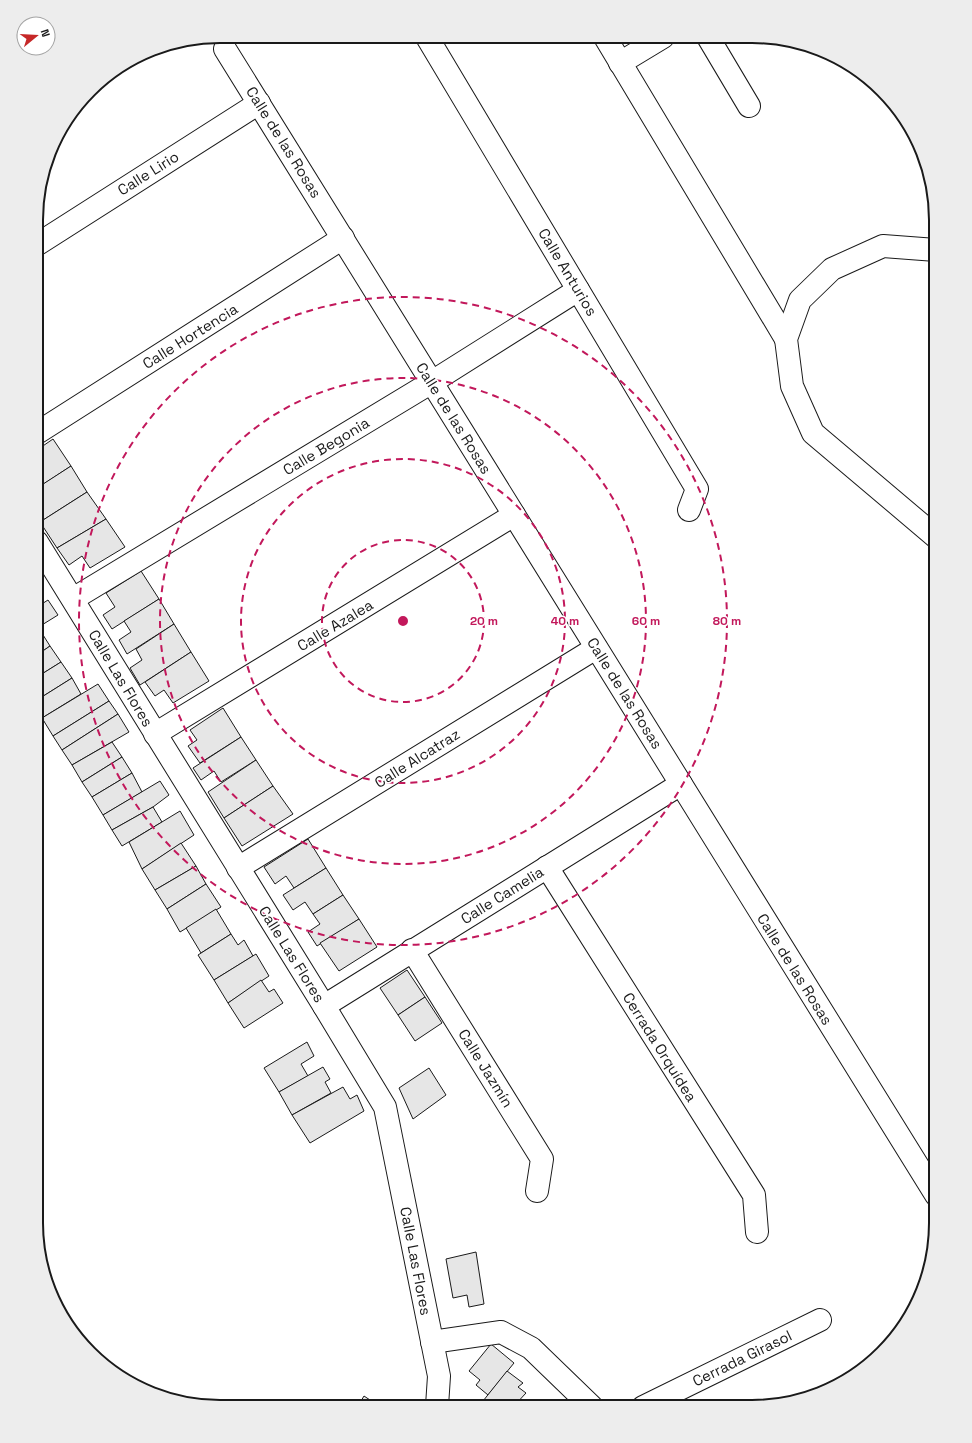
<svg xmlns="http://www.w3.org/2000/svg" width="972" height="1443" viewBox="0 0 972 1443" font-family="'Space Grotesk',sans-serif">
<rect width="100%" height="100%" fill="#fff"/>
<!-- building -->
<g fill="#e6e6e6" stroke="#1a1a1a">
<polygon points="53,439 71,466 39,487 37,483 37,450"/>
<polygon points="71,466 87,492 40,522 37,517 37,488"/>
<polygon points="87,492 106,519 57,548 40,522"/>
<polygon points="106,519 125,547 90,568 82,556 69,565 57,548"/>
<polygon points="141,571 159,599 112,629 103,615 115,607 106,593"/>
<polygon points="159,599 174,624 127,654 119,640 131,632 124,621"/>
<polygon points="48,600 58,615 37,628 37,607"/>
<polygon points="174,624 191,652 140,685 130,668 142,660 136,649"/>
<polygon points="38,627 50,646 37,655 37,628"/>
<polygon points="50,646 61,662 37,677 37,655"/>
<polygon points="191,652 209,681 173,703 164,690 155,696 145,682"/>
<polygon points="61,662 72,678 37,700 37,677"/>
<polygon points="72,678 81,694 42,718 37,709 37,700"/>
<polygon points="98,684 109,701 53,736 42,718"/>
<polygon points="109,701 118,714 62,750 53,736"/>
<polygon points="223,708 241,737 200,763 188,746 197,740 190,730"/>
<polygon points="118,714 129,732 72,765 62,750"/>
<polygon points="241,737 256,760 221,782 214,771 201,780 193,768"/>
<polygon points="112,742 122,757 82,782 72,765"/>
<polygon points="122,757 132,773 92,797 82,782"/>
<polygon points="256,760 273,786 224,818 208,792"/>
<polygon points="132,773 142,792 103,815 92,797"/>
<polygon points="160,781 169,795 153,807 112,830 103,815"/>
<polygon points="273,786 293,814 242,846 224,818"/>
<polygon points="153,807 162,822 122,846 112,830"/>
<polygon points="180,811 194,835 142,869 129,842"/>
<polygon points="308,839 326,868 294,888 286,876 275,884 264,867"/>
<polygon points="181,843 196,866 155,890 142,869"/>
<polygon points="196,866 206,884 167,909 155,890"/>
<polygon points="326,868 343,895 313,914 305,902 293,910 283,895"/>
<polygon points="206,884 221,907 180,932 167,909"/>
<polygon points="343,895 359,919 317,946 308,932 320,924 313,914"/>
<polygon points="216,909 231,934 201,953 186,928"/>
<polygon points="359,919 377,947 339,971 320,943"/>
<polygon points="231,934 238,945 244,940 253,956 214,980 198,955"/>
<polygon points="256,954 269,976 228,1003 214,980"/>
<polygon points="407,970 425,997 398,1015 380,988"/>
<polygon points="261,980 269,992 274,989 283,1003 244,1028 228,1003"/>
<polygon points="425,997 442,1023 415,1041 398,1015"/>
<polygon points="307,1042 314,1056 301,1064 308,1076 279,1092 264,1068"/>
<polygon points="323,1067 330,1079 325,1082 331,1093 292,1115 279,1092"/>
<polygon points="429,1068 446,1095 413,1119 399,1088"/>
<polygon points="343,1087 350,1099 357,1095 364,1111 310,1143 292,1115"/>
<polygon points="476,1252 484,1304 469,1307 467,1295 453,1298 446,1259"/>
<polygon points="491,1344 514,1363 488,1395 476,1385 480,1380 469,1371"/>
<polygon points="507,1371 523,1383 518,1387 526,1393 514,1406 479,1406"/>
<polygon points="364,1396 379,1406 358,1406"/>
</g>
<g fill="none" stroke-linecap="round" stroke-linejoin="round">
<!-- minor casing -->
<g stroke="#1a1a1a" stroke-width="24">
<g id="minor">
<polyline points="427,37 697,489 689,510"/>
<polyline points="605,37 786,339"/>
<polyline points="708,37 749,106"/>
<polyline points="225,49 936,1195"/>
<polyline points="620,63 663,37"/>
<polyline points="38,244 259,103"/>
<polyline points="37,433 343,238"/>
<polyline points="936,537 813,433 792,386 786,339 800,300 832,269 883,246 936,250"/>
<polyline points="37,542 324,1006 385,1107 439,1376 437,1406"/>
<polyline points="73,599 432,382 578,290"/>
<polyline points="155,734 514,515"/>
<polyline points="547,867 754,1195 757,1232"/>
<polyline points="238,868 596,648"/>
<polyline points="412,950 542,1159 537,1191"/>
<polyline points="324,1006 681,784"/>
<polyline points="432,1342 501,1332 531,1348 592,1407"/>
<polyline points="643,1407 820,1320"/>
</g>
</g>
<!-- minor -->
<use href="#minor" stroke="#fff" stroke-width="22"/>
</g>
<!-- distance rings -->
<g fill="none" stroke="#c2185b" stroke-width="2" stroke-dasharray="7 5">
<circle cx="403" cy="621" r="81"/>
<circle cx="403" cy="621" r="162"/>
<circle cx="403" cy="621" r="243"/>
<circle cx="403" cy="621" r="324"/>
</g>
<g text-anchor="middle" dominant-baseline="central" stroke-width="3" stroke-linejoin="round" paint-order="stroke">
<!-- street labels -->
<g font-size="15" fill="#1a1a1a" stroke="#fff">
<text transform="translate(284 142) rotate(58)">Calle de las Rosas</text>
<text transform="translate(148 173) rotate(-32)">Calle Lirio</text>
<text transform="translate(568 272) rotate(59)">Calle Anturios</text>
<text transform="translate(190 336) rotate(-32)">Calle Hortencia</text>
<text transform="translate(454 418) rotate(58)">Calle de las Rosas</text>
<text transform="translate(326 446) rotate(-31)">Calle Begonia</text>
<text transform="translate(335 625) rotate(-31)">Calle Azalea</text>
<text transform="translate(121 678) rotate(59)">Calle Las Flores</text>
<text transform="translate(625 693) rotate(58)">Calle de las Rosas</text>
<text transform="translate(417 758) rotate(-32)">Calle Alcatraz</text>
<text transform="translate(502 895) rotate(-32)">Calle Camelia</text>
<text transform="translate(292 954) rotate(58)">Calle Las Flores</text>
<text transform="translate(795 969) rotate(58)">Calle de las Rosas</text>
<text transform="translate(660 1047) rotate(58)">Cerrada Orquídea</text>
<text transform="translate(486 1068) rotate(58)">Calle Jazmín</text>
<text transform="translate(416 1261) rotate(79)">Calle Las Flores</text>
<text transform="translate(742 1358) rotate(-26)">Cerrada Girasol</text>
</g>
</g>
<!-- crop -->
<path d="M0 0H972V1443H0ZM220 43H752A177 177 0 0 1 929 220V1223A177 177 0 0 1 752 1400H220A177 177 0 0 1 43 1223V220A177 177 0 0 1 220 43Z" fill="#ededed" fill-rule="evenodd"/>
<path fill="none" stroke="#1a1a1a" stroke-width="2" d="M220 43H752A177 177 0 0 1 929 220V1223A177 177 0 0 1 752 1400H220A177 177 0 0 1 43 1223V220A177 177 0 0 1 220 43Z"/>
<circle cx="403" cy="621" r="6" fill="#c2185b" stroke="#fff" stroke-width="2"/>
<g font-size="12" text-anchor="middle" font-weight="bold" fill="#c2185b" stroke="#fff" stroke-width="3" stroke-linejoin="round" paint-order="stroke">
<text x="484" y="625">20 m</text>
<text x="565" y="625">40 m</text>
<text x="646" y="625">60 m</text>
<text x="727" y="625">80 m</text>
</g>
<!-- north arrow -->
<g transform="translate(36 36) rotate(72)"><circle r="19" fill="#ffffff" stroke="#a3a3a3"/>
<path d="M0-3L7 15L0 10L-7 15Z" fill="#c62828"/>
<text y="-6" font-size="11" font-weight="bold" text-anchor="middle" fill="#1a1a1a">N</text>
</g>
</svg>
